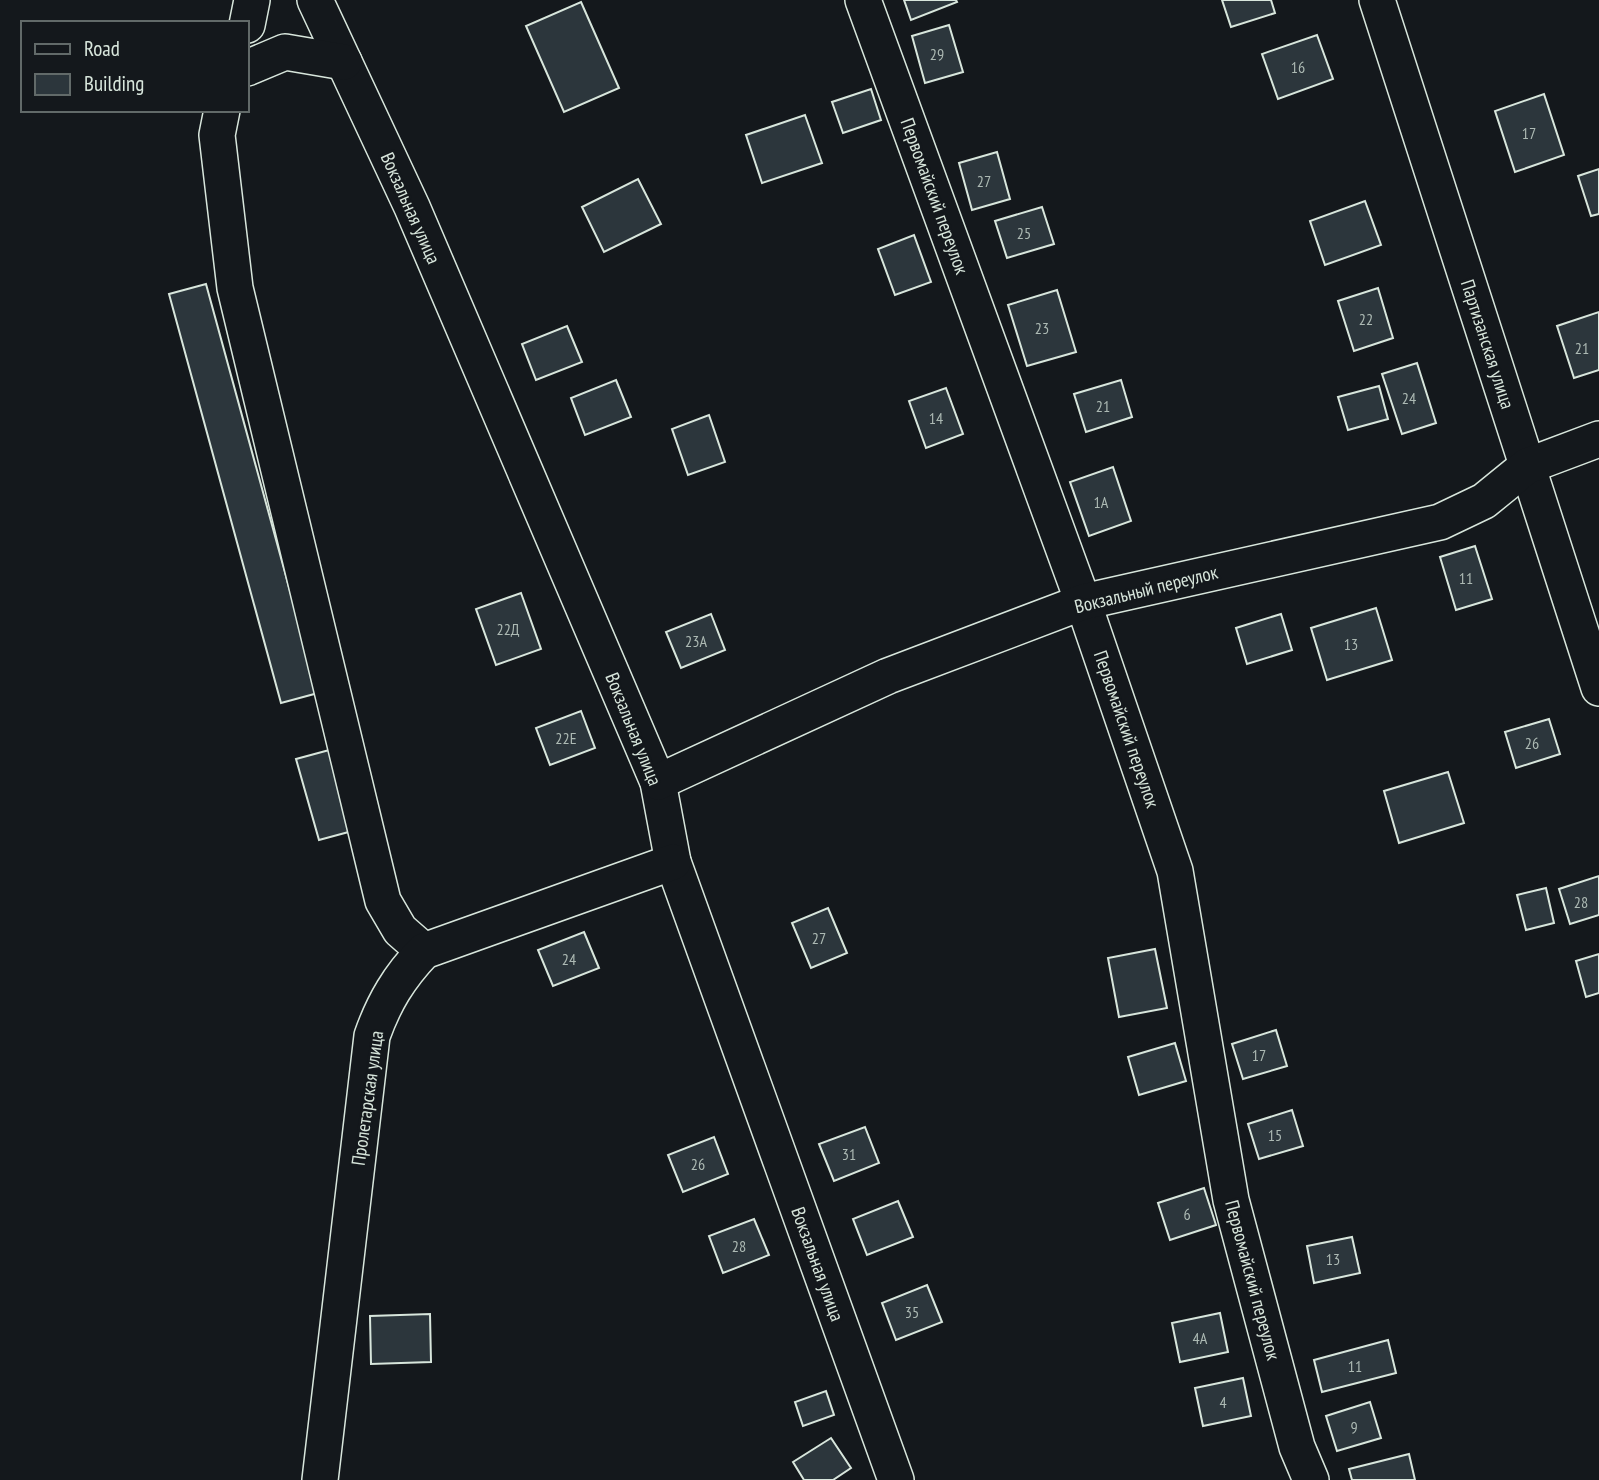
<svg xmlns="http://www.w3.org/2000/svg" width="1599" height="1480" viewBox="0 0 1599 1480" font-family="'PT Sans Narrow',sans-serif">
<rect width="100%" height="100%" fill="#14181c"/>
<!-- building -->
<g fill="#2c363c" stroke="#d8e6dc" stroke-width="2">
<polygon points="904,0 956,0 957,2 911,20"/>
<polygon points="1222,0 1271,0 1275,13 1231,27"/>
<polygon points="581,2 619,88 564,112 526,26"/>
<polygon points="949,25 963,72 925,83 912,36"/>
<polygon points="1317,35 1333,79 1278,99 1262,54"/>
<polygon points="871,89 881,120 843,133 832,102"/>
<polygon points="1544,94 1564,155 1515,172 1495,111"/>
<polygon points="805,115 822,163 762,183 746,135"/>
<polygon points="997,152 1010,199 972,210 959,163"/>
<polygon points="1599,169 1599,214 1591,216 1578,176"/>
<polygon points="638,179 661,224 604,252 582,207"/>
<polygon points="1365,201 1381,245 1325,265 1310,221"/>
<polygon points="1042,207 1054,244 1007,258 995,221"/>
<polygon points="914,235 931,282 895,295 878,249"/>
<polygon points="206,284 318,693 281,703 169,294"/>
<polygon points="1378,288 1393,338 1354,351 1338,301"/>
<polygon points="1057,290 1076,352 1027,366 1008,305"/>
<polygon points="1599,312 1599,370 1574,378 1557,326"/>
<polygon points="567,326 582,362 536,380 522,344"/>
<polygon points="1417,363 1436,423 1402,434 1382,374"/>
<polygon points="616,380 631,417 585,435 571,398"/>
<polygon points="1121,380 1132,417 1086,432 1074,394"/>
<polygon points="1379,386 1388,419 1348,430 1338,397"/>
<polygon points="946,388 963,434 926,448 909,401"/>
<polygon points="709,415 725,462 688,475 672,429"/>
<polygon points="1113,467 1131,521 1089,536 1070,482"/>
<polygon points="1475,546 1492,599 1456,610 1440,557"/>
<polygon points="521,593 541,649 496,665 476,609"/>
<polygon points="1376,608 1392,660 1327,680 1311,628"/>
<polygon points="711,614 725,650 681,668 666,632"/>
<polygon points="1281,614 1292,650 1247,664 1236,628"/>
<polygon points="581,711 595,748 550,765 536,728"/>
<polygon points="1549,719 1560,754 1516,768 1505,732"/>
<polygon points="333,749 356,830 319,840 296,759"/>
<polygon points="1448,772 1464,823 1399,843 1384,791"/>
<polygon points="1599,876 1599,915 1570,924 1559,889"/>
<polygon points="1546,888 1554,923 1526,930 1517,895"/>
<polygon points="828,908 847,953 811,968 792,923"/>
<polygon points="584,932 599,968 553,986 538,950"/>
<polygon points="1155,949 1167,1008 1119,1017 1108,958"/>
<polygon points="1599,954 1599,993 1586,997 1576,961"/>
<polygon points="1276,1030 1287,1066 1243,1079 1232,1044"/>
<polygon points="1175,1043 1186,1081 1139,1095 1128,1057"/>
<polygon points="1292,1110 1303,1146 1259,1159 1248,1124"/>
<polygon points="865,1127 879,1163 834,1181 819,1144"/>
<polygon points="714,1137 728,1174 683,1192 668,1155"/>
<polygon points="1204,1188 1216,1225 1170,1240 1158,1203"/>
<polygon points="898,1201 913,1237 867,1255 853,1219"/>
<polygon points="754,1219 769,1255 723,1273 709,1236"/>
<polygon points="1352,1237 1360,1273 1314,1283 1307,1246"/>
<polygon points="927,1285 942,1322 896,1340 882,1303"/>
<polygon points="1220,1313 1228,1352 1180,1362 1172,1323"/>
<polygon points="430,1314 431,1362 371,1364 370,1316"/>
<polygon points="1388,1340 1396,1373 1322,1392 1314,1360"/>
<polygon points="1243,1378 1251,1416 1203,1426 1195,1388"/>
<polygon points="826,1391 834,1415 803,1426 795,1402"/>
<polygon points="1370,1402 1381,1438 1337,1451 1326,1416"/>
<polygon points="831,1438 851,1468 833,1480 804,1480 793,1462"/>
<polygon points="1409,1454 1415,1480 1352,1480 1349,1469"/>
</g>
<g fill="none" stroke-linecap="round" stroke-linejoin="round">
<!-- minor casing -->
<g stroke="#d8e6dc" stroke-width="38">
<g id="minor">
<polyline points="315,0 412,207 658,782 673,862 896,1480"/>
<polyline points="863,0 1083,602 1175,871 1231,1200 1297,1447 1311,1480"/>
<polyline points="1377,0 1599,688"/>
<polyline points="247,25 252,0"/>
<polyline points="247,68 285,52 344,62"/>
<polyline points="222,110 217,135 235,288 383,901 400,930 424,951"/>
<polyline points="658,782 888,676 1083,602 1440,522 1484,501 1527,466 1599,439"/>
<path d="M320,1480l52,-444c12,-34 27,-59 52,-85l249,-89"/>
</g>
</g>
<!-- minor -->
<use href="#minor" stroke="#14181c" stroke-width="35"/>
</g>
<g text-anchor="middle" dominant-baseline="central" stroke-width="5" stroke-linejoin="round" paint-order="stroke">
<!-- number labels -->
<g font-size="16" fill="#adbab4">
<text x="937" y="54">29</text>
<text x="1298" y="67">16</text>
<text x="1529" y="133">17</text>
<text x="984" y="181">27</text>
<text x="1024" y="233">25</text>
<text x="1366" y="319">22</text>
<text x="1042" y="328">23</text>
<text x="1582" y="348">21</text>
<text x="1409" y="398">24</text>
<text x="1103" y="406">21</text>
<text x="936" y="418">14</text>
<text x="1101" y="502">1А</text>
<text x="1466" y="578">11</text>
<text x="508" y="629">22Д</text>
<text x="696" y="641">23А</text>
<text x="1351" y="644">13</text>
<text x="566" y="738">22Е</text>
<text x="1532" y="743">26</text>
<text x="1581" y="902">28</text>
<text x="819" y="938">27</text>
<text x="569" y="959">24</text>
<text x="1259" y="1055">17</text>
<text x="1275" y="1135">15</text>
<text x="849" y="1154">31</text>
<text x="698" y="1164">26</text>
<text x="1187" y="1214">6</text>
<text x="739" y="1246">28</text>
<text x="1333" y="1259">13</text>
<text x="912" y="1312">35</text>
<text x="1200" y="1338">4А</text>
<text x="1355" y="1366">11</text>
<text x="1223" y="1402">4</text>
<text x="1354" y="1427">9</text>
</g>
<!-- street labels -->
<g font-size="19" fill="#d8e6dc" stroke="#14181c">
<text transform="translate(935 196) rotate(70)">Первомайский переулок</text>
<text transform="translate(411 208) rotate(66)">Вокзальная улица</text>
<text transform="translate(1488 344) rotate(72)">Партизанская улица</text>
<text transform="translate(1146 589) rotate(-14)">Вокзальный переулок</text>
<text transform="translate(634 729) rotate(68)">Вокзальная улица</text>
<text transform="translate(1127 729) rotate(71)">Первомайский переулок</text>
<text transform="translate(367 1098) rotate(-82)">Пролетарская улица</text>
<text transform="translate(818 1264) rotate(70)">Вокзальная улица</text>
<text transform="translate(1253 1280) rotate(75)">Первомайский переулок</text>
</g>
</g>
<!-- legend -->
<rect x="21" y="21" width="228" height="91" fill="#14181c" stroke="#626a69" stroke-width="2"/>
<rect x="35" y="44" width="35" height="10" fill="#14181c" stroke="#626a69" stroke-width="2"/>
<text x="84" y="56" font-size="21" fill="#d8e6dc">Road</text>
<rect x="35" y="74" width="35" height="21" fill="#2c363c" stroke="#626a69" stroke-width="2"/>
<text x="84" y="91" font-size="21" fill="#d8e6dc">Building</text>
</svg>
